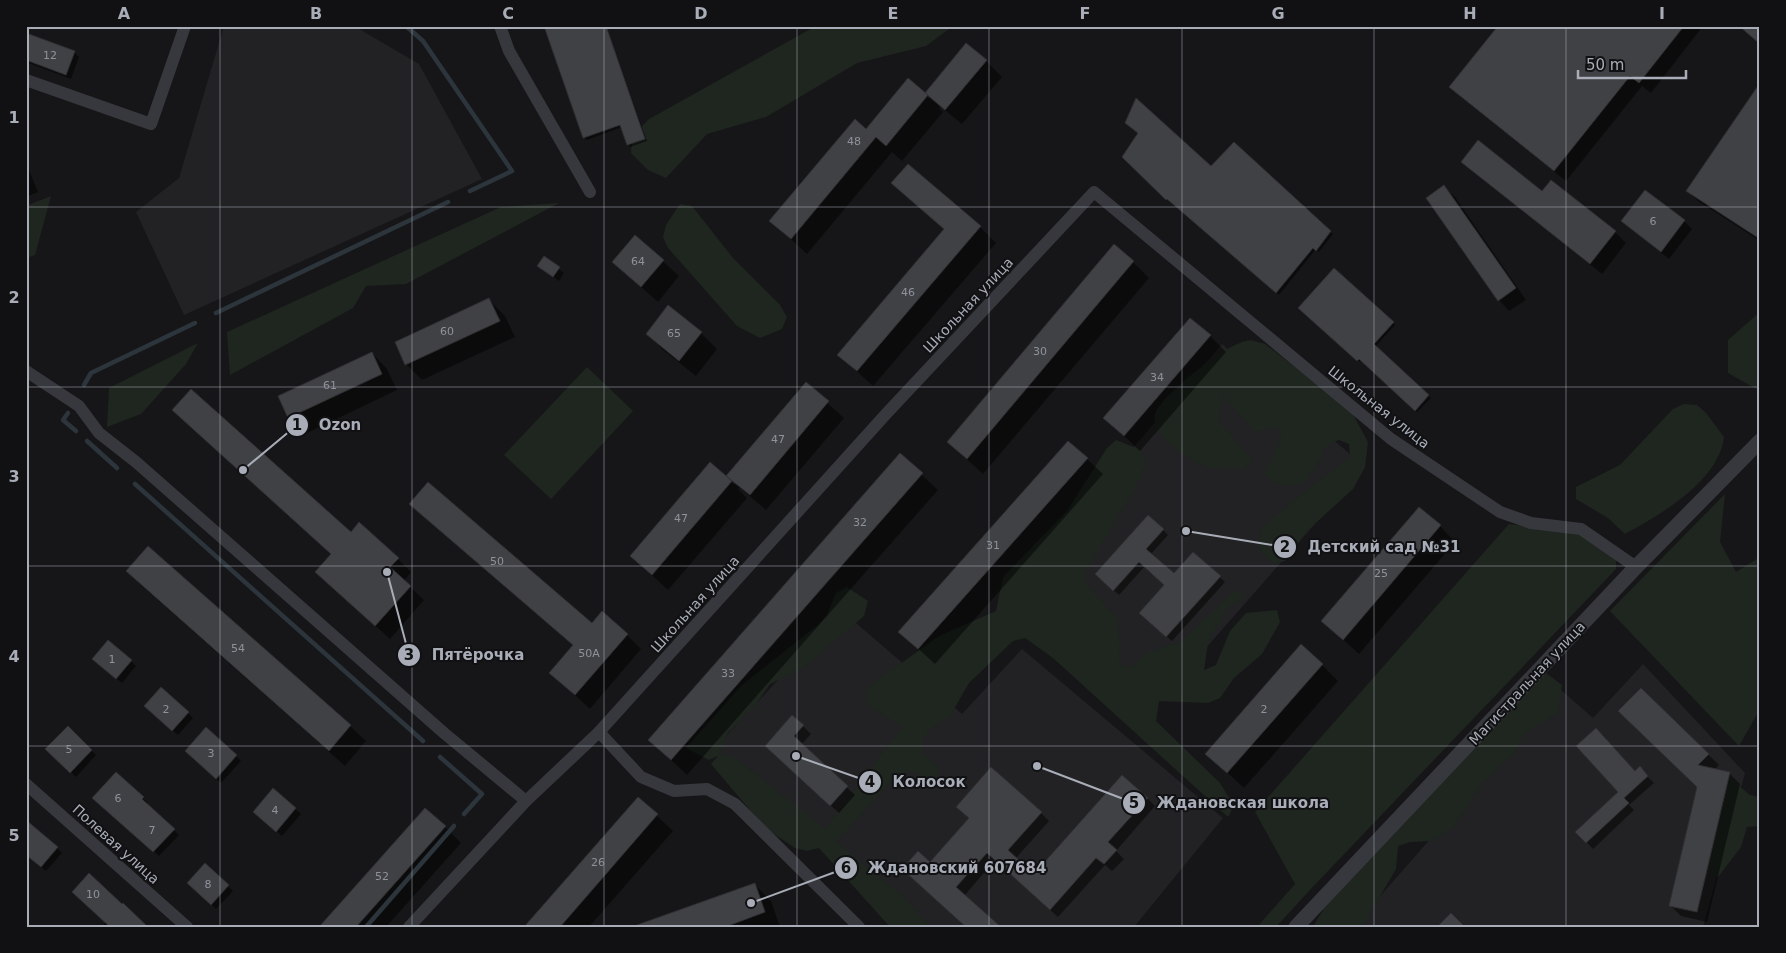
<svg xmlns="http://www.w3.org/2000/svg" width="1786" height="953" viewBox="0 0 1786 953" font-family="'DejaVu Sans',sans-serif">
<rect width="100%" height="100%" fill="#161618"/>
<!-- built -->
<g fill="#222225">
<polygon points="224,26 354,26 419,64 482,179 184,315 136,212 179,178"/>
<polygon points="1222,344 1365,467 1147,715 1008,594"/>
<polygon points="842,611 962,714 1022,649 1223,818 1134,927 917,927 712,751"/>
<polygon points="1643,664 1745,773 1703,927 1353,927 1561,690 1593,718"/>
</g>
<!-- green -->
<g fill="#1e261f">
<polygon points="816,26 953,26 926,46 857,63 766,117 707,134 666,178 648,170 631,153 632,137 649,119"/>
<polygon points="51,196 35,255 26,258 26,206"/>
<polygon points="559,203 406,284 366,286 353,308 230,375 227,332 501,207"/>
<polygon points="680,204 692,206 733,258 780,305 787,317 782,329 760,338 737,326 668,248 663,237 666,225"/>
<polygon points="1760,312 1760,391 1728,373 1728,340"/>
<path d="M1251,340l14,4 85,65 18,33 -3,25 -12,22 -46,42 -22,30 -12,3 -16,-18 7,-21 86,-69 -1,-12 -10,-4 -12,5 -18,33 -10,7 -13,1 -12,-4 -9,-9 16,-35 -2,-11 -23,5 -33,-36 -6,23 35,41 -8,9c-12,-1 -28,1 -39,-3 -16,-6 -55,-31 -50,-52 6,-18 66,-65 85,-71 3,-2 7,-2 11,-3z"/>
<polygon points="198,343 186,364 141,414 107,427 109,388"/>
<polygon points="587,367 633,411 551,499 504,455"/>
<path d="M1684,404l13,1 9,8 18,24c-5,44 -64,78 -99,97l-17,-16 -32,-19v-12l44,-22 53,-56z"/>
<polygon points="1116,440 1141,450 1146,461 1137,484 1084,574 1088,586 1114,615 1119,628 1120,664 1131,668 1148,652 1182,641 1234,591 1246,594 1226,610 1208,643 1204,670 1216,665 1230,631 1246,613 1277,610 1280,622 1262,654 1234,678 1220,698 1208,703 1159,701 1156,721 1220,783 1234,806 1228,817 1053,658 1025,638 1013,641 969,683 950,716 928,730 923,741 924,754 942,771 932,780 909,771 897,775 836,842 906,899 930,927 890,927 819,848 807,851 795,848 765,828 711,764 718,756 709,760 686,748 742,685 819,624 827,615 836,593 847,587 868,601 864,616 804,667 770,684 755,706 728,733 719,754 731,755 826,829 902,727 870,706 866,695 871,685 939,636 996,611 1003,577 1067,511 1107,448"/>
<polygon points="1725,494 1720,542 1736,572 1760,557 1760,709 1739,746 1610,611"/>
<polygon points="1509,524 1578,532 1616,557 1616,569 1308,892 1276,927 1257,927 1295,884 1255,812"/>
<polygon points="1546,673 1562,685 1558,713 1526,732 1514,753 1480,786 1453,827 1433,841 1410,842 1398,846 1396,869 1365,922 1359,927 1313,927 1327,903"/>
<polygon points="1726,775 1750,795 1760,797 1760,826 1747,827 1741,847 1718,877 1707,874"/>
</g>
<!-- shadow -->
<g fill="#0007">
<polygon points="587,26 606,26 647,141 630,147 622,127 587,140 584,137"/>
<polygon points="1500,26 1703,26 1651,93 1642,86 1566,181 1462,98 1451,87"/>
<polygon points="1738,26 1760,26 1760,44"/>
<polygon points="26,34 74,52 79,57 71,79 26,62"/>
<polygon points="986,61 1002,77 962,124 941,107 939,108 943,112 902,161 892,152 807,254 771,221 866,131 908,80 929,98"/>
<polygon points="1760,85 1760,241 1698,201 1687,190"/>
<polygon points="1234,144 1333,234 1319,252 1316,249 1279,295 1170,200 1169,201 1124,156 1211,168"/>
<polygon points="1463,162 1543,192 1551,182 1615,232 1626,243 1602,274 1473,172"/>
<polygon points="26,163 38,192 26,197"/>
<polygon points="908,166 980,227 996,243 873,386 839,355 945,230 893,183"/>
<polygon points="1444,187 1455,197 1526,300 1509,311 1499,300"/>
<polygon points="1622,221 1684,221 1692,229 1669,259"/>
<polygon points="635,236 679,276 658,302 613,262"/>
<polygon points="544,258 564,273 559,281 539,266"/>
<polygon points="1133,262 1149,278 983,474 948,442"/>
<polygon points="1334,270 1395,325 1375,347 1431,398 1417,412 1362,360 1360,362 1300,308"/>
<polygon points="489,300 505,316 515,337 422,380 406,364"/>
<polygon points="669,307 701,333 717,349 696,376 663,350 648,334"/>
<polygon points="1210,336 1226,352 1140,451 1105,418"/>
<polygon points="372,353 387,369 397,390 305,434 289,418 279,396"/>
<polygon points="806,384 844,418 766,510 740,488 738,489 747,498 668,590 631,556 710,464 735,485"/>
<polygon points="174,410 351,534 398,559 411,572 404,581 424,600 390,639 316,572 332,554"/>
<polygon points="900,455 938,490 687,775 650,740"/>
<polygon points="1087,459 1103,474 935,664 900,632"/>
<polygon points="411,504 592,625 627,635 641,649 590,709 551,673 574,646 425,518"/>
<polygon points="1440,526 1455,542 1359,654 1323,621"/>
<polygon points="1163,530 1168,535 1151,554 1174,575 1193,553 1225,582 1172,641 1146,618 1166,585 1145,566 1119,595 1101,579"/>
<polygon points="128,571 350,726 366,741 345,766 143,587"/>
<polygon points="131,661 136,666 122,683 98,664"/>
<polygon points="1322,665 1338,681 1244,788 1207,754"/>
<polygon points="161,689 193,718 178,735 150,711"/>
<polygon points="1641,689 1719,765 1714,770 1729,773 1740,784 1707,922 1681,916 1670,905 1698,787"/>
<polygon points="803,726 811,734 801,745 855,795 839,813 774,754"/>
<polygon points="68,728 96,755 76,777 47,749"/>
<polygon points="191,756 236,756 241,761 221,783"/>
<polygon points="1636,772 1646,775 1654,783 1629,805 1634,810 1593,849 1577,832 1620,792"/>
<polygon points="116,774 143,798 148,803 146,805 179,835 159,856 99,803"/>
<polygon points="274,790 301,814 282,836 260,817"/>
<polygon points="638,798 673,831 589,927 523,927 525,925 526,926"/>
<polygon points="1147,798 1155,806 1116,851 1124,859 1112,871 1105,865 1058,917 995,860 964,896 930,864 1041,813 1049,821 1015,859 1034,875"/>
<polygon points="445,827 461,843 386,927 321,927"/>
<polygon points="57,848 62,853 46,871 26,854"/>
<polygon points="205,865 233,891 216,909 189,883"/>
<polygon points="755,885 771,901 780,927 636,927"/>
<polygon points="106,922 146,927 102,927"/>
</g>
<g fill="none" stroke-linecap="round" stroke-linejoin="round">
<!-- stream -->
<g stroke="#2c353c" stroke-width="4.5">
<polyline points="406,26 423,41 512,171 470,191"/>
<polyline points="216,313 448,202"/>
<polyline points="84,385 91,373 195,323"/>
<polyline points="68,413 63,420 76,431"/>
<polyline points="87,441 117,468"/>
<polyline points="135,484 423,741"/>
<polyline points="440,757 482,794 464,814"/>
<polyline points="366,927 454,826"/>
</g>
</g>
<!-- building -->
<g fill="#404145" stroke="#303034">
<polygon points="544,26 606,26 645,139 627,145 620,125 583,138"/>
<polygon points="1498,26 1684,26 1639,83 1630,76 1554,171 1449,87"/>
<polygon points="1739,26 1760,26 1760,44"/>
<polygon points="26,33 75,51 66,75 26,60"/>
<polygon points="966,43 987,60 945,110 925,93"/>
<polygon points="908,78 928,95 886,146 876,137 791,239 769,221 855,119 866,129"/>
<polygon points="1760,83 1760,239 1686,191"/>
<polygon points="1136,98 1211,166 1234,142 1331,231 1316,251 1313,248 1276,293 1167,199 1166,200 1122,157 1138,133 1125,123"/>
<polygon points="1478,140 1542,191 1551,180 1616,231 1590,264 1461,162"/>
<polygon points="908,164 981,226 857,371 837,355 944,229 891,183"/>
<polygon points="1444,185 1516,288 1498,301 1426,198"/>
<polygon points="1645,190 1685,220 1661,252 1621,221"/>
<polygon points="635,235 664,260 641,287 612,262"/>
<polygon points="1114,244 1134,261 967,459 947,442"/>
<polygon points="544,256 560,267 553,277 537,266"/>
<polygon points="1334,268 1394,322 1374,344 1429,395 1415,411 1359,359 1357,361 1298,308"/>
<polygon points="489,298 500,321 405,365 395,342"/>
<polygon points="668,305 702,332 679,361 646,334"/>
<polygon points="1190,318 1211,335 1124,436 1103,418"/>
<polygon points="372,352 382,374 288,418 278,396"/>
<polygon points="806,382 829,401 750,495 726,476"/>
<polygon points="191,389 351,532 359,522 399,558 390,567 411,586 375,626 315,572 331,554 172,410"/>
<polygon points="1068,441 1088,458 918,649 898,632"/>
<polygon points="900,453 923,473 671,760 648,740"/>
<polygon points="710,462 732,481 652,575 630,556"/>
<polygon points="428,482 592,623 602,611 628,634 575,695 549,673 573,645 409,504"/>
<polygon points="1419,507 1441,525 1343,640 1321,621"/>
<polygon points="1148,515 1164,529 1146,549 1174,573 1193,552 1221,576 1166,637 1139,613 1164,585 1139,562 1113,591 1095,574"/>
<polygon points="148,546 351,725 329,751 126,571"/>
<polygon points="108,640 132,660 116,679 92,659"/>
<polygon points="1301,644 1323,664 1227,773 1205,754"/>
<polygon points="161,687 189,712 172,731 144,706"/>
<polygon points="1641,688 1709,754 1698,765 1730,772 1697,912 1669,906 1697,787 1618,711"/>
<polygon points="792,715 804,725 794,736 848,786 830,806 765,746"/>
<polygon points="68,726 92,750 70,773 45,749"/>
<polygon points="206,727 237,755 216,779 185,751"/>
<polygon points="1596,728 1635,771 1640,766 1648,776 1624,798 1629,803 1586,843 1575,832 1618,792 1576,746"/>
<polygon points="991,767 1042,812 1008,850 1034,874 1122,775 1148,798 1108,842 1117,850 1104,864 1096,858 1050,910 987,853 956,887 1001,927 966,927 902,869 918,851 930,862 969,818 956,807"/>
<polygon points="116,772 144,797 142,799 175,829 153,852 92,798"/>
<polygon points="273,788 296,808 276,832 253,812"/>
<polygon points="638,797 658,814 560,927 524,927"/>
<polygon points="425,808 446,826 356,927 319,927"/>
<polygon points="26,820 58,847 41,867 26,855"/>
<polygon points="205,863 229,885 211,905 187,883"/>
<polygon points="89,873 122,904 123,903 148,927 110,927 72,892"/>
<polygon points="755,883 765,912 725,927 637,927 637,925"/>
<polygon points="1451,913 1465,927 1437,927"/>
</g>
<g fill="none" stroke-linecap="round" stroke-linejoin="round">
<!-- minor -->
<g stroke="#37383d" stroke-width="12">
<polyline points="500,26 509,51 590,192"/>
<polyline points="26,80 151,124 185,26"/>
<polyline points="26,371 79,406 99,433 136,462 444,733 526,801"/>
<polyline points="599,732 641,777 674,791 707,789 735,804 859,927"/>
<polyline points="26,784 187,927"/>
<polyline points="409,927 526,801 599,732 886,414 1094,192 1391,439 1500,512 1531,523 1581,529 1636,567"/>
</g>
<!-- tertiary -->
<polyline stroke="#37383d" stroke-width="15" points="1296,927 1636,567 1760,441"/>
</g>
<!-- grid -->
<path fill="none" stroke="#a8adb8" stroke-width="1" stroke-opacity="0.55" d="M220,26v901M412,26v901M604,26v901M797,26v901M989,26v901M1182,26v901M1374,26v901M1566,26v901M26,207h1734M26,387h1734M26,566h1734M26,746h1734"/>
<g text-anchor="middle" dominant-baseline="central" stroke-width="4" stroke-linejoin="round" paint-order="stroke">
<!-- number labels -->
<g font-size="11" fill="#8e929b">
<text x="50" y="55">12</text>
<text x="854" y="141">48</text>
<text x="1653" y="221">6</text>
<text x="638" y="261">64</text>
<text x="908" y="292">46</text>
<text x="447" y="331">60</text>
<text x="674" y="333">65</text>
<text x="1040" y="351">30</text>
<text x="1157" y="377">34</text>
<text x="330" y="385">61</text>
<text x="778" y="439">47</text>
<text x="681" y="518">47</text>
<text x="860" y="522">32</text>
<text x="993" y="545">31</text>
<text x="497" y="561">50</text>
<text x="1381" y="573">25</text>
<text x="238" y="648">54</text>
<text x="589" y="653">50А</text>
<text x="112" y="659">1</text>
<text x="728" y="673">33</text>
<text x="166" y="709">2</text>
<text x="1264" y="709">2</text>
<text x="69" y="749">5</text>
<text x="211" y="753">3</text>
<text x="118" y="798">6</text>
<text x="275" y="810">4</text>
<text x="152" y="830">7</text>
<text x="598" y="862">26</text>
<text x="382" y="876">52</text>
<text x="208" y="884">8</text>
<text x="93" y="894">10</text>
</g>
<!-- street labels -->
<g font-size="14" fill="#a8adb8" stroke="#111113">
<text transform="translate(968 305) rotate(-47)">Школьная улица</text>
<text transform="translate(1379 407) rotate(38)">Школьная улица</text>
<text transform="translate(695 604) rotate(-48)">Школьная улица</text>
<text transform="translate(1527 683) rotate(-47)">Магистральная улица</text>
<text transform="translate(116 844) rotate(42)">Полевая улица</text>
</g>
</g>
<!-- callouts -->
<path fill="none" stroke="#a8adb8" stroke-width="2" d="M243 470L297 425M1186 531L1285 547M387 572L409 655M796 756L870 782M1037 766L1134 803M751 903L846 868"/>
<g fill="#a8adb8" stroke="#111113" stroke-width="2">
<circle cx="243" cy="470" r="5"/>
<circle cx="1186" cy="531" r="5"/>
<circle cx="387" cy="572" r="5"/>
<circle cx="796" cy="756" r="5"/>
<circle cx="1037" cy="766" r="5"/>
<circle cx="751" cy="903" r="5"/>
<circle cx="297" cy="425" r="12"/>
<circle cx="1285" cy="547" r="12"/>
<circle cx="409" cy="655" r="12"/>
<circle cx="870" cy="782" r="12"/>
<circle cx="1134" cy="803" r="12"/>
<circle cx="846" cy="868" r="12"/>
</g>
<g font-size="15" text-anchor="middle" font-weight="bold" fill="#111">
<text x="297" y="430">1</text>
<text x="1285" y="552">2</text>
<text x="409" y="660">3</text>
<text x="870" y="787">4</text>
<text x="1134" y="808">5</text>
<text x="846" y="873">6</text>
</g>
<g font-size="15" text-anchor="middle" font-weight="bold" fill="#a8adb8" stroke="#111113" stroke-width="4" stroke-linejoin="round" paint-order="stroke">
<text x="340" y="430">Ozon</text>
<text x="1384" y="552">Детский сад №31</text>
<text x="478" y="660">Пятёрочка</text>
<text x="929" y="787">Колосок</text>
<text x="1243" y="808">Ждановская школа</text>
<text x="957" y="873">Ждановский 607684</text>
</g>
<!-- border -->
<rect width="1786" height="953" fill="none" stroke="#111113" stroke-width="55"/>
<!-- scale -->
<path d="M1578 70v8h108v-8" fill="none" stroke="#a8adb8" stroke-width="2.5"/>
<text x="1586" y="70" font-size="15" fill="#a8adb8" stroke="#111113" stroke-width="4" paint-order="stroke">50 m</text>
<rect x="28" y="28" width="1730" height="898" fill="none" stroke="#a8adb8" stroke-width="2"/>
<g font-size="16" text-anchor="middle" font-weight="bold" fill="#a8adb8">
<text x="124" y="19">A</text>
<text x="316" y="19">B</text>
<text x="508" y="19">C</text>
<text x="701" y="19">D</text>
<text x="893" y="19">E</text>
<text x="1085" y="19">F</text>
<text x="1278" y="19">G</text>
<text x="1470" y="19">H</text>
<text x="1662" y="19">I</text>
<text x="14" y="123">1</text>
<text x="14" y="303">2</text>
<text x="14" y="482">3</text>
<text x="14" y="662">4</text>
<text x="14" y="841">5</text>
</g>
</svg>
